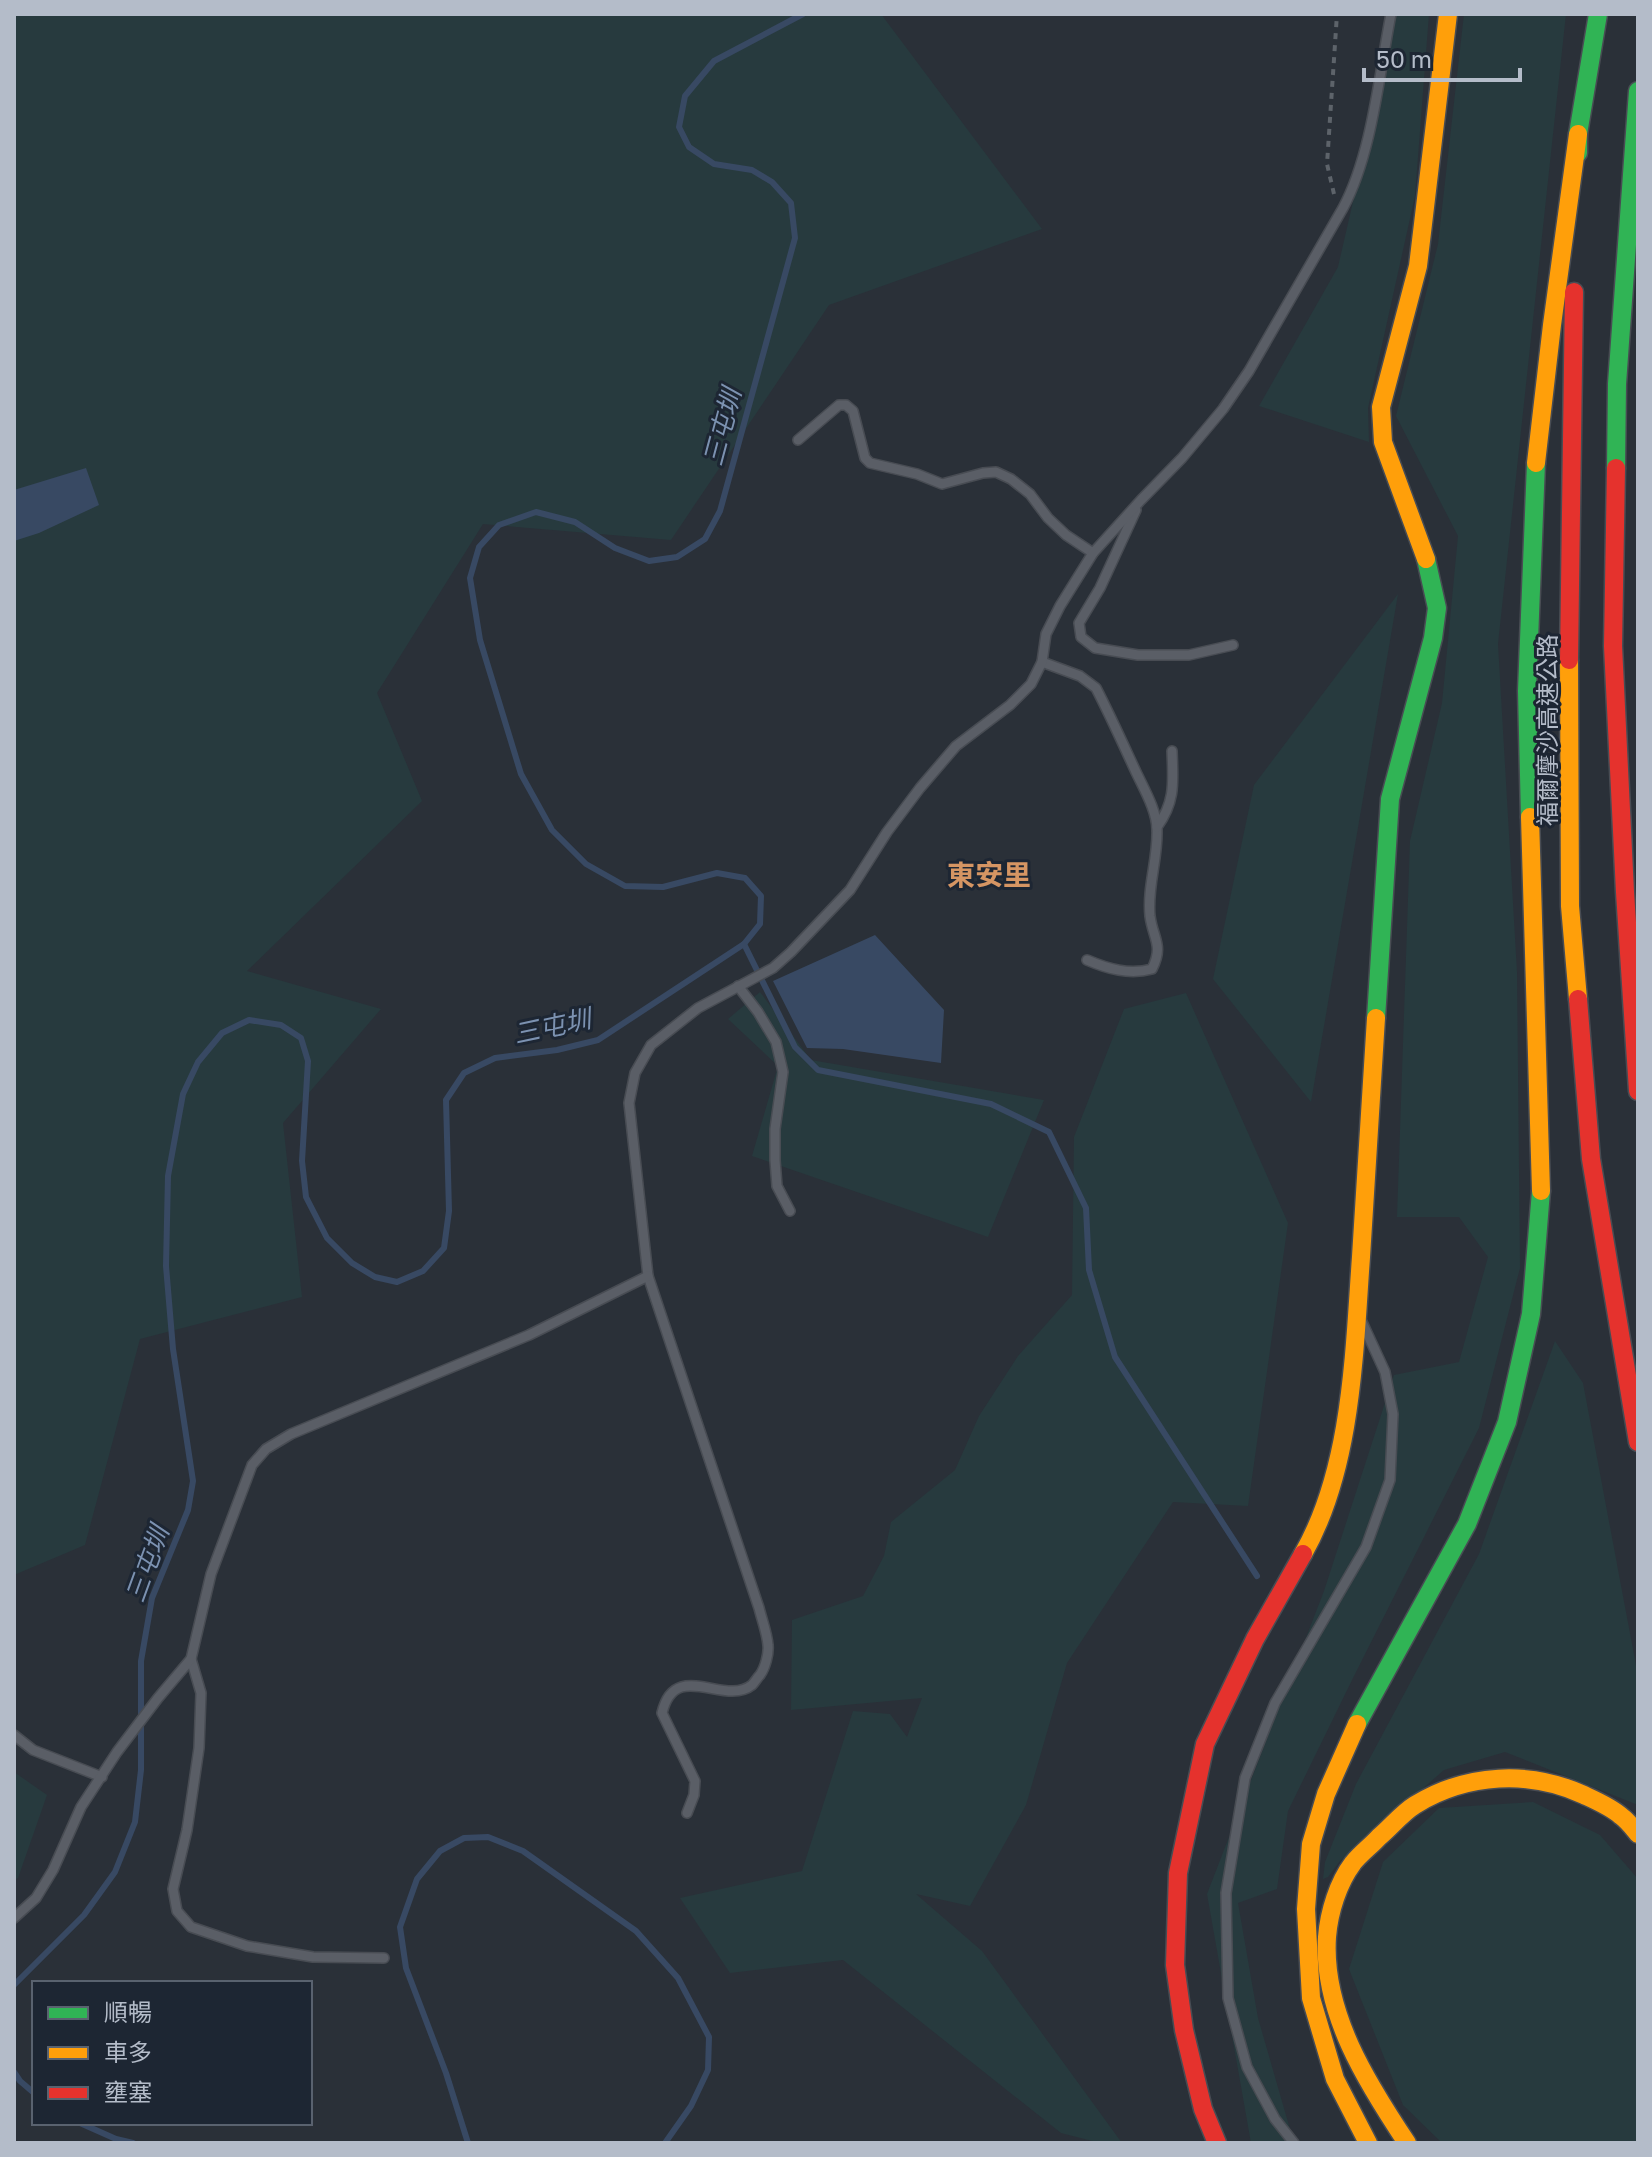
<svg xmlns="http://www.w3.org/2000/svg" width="1652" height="2157" viewBox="0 0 1652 2157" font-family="'Golos Text','Noto Sans TC',sans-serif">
<rect width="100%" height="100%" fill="#2a3038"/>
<!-- green -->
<g fill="#273a3e">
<polygon points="14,14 881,14 1042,229 829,305 671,540 483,524 377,693 422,801 247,971 381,1009 283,1123 302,1297 140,1339 85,1545 14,1575"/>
<polygon points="1396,14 1429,14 1415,196 1368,408 1369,442 1259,406 1338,267"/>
<polygon points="1464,14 1566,14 1498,644 1517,972 1520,1268 1479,1428 1354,1676 1288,1811 1277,1889 1238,1903 1258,2018 1294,2143 1251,2143 1207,1894 1324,1591 1394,1375 1459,1362 1488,1257 1459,1217 1397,1217 1410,841 1442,703 1458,536 1396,416 1438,244"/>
<polygon points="1398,594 1311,1102 1213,979 1254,785"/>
<polygon points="760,992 811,1060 1044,1100 988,1237 752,1156 778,1066 728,1019"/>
<polygon points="1186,993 1288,1223 1248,1506 1173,1502 1067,1663 1026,1805 970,1906 916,1894 982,1951 1122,2143 1100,2143 1061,2133 843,1960 730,1973 680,1898 802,1871 853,1711 890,1714 907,1737 922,1698 791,1710 792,1620 863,1596 884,1556 891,1522 955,1470 979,1416 1018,1356 1072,1295 1074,1137 1124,1009"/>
<polygon points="1555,1341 1583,1383 1638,1676 1638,1805 1505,1752 1444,1770 1340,1861 1328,1877 1323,1879 1325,1862 1356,1784 1479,1554"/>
<polygon points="14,1772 47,1795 18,1878 14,1880"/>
<polygon points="1533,1802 1600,1835 1638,1879 1638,2143 1442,2143 1403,2105 1349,1969 1383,1862 1439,1808"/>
</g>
<!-- water -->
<g fill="#384963">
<polygon points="86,468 99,505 39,533 14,541 14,490"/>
<polygon points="875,935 944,1010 941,1063 843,1049 807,1048 773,981"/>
</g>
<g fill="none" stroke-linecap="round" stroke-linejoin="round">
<!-- stream -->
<g stroke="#384963" stroke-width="6">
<polyline points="744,944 795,1047 818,1070 991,1104 1049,1132 1086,1208 1089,1270 1115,1357 1257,1576"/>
<polyline points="14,1985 84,1915 115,1872 135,1822 141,1770 141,1661 152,1598 188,1510 193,1481 173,1349 166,1266 168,1176 183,1094 198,1062 222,1033 249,1020 281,1025 301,1038 308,1061 302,1161 306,1197 327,1238 352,1263 375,1277 397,1282 423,1271 444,1248 449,1211 446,1100 464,1073 495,1058 557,1050 598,1040 744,944 760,924 761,896 745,878 717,873 663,887 625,886 586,864 552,830 521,774 480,640 470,578 479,547 499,525 536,512 575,522 615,548 649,561 677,557 705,539 720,511 795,238 791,203 772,182 752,170 714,164 689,147 679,127 685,96 714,61 803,14"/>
<polyline points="14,2072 20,2081 34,2093"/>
<polyline points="80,2123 116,2139 133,2143"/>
<polyline points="468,2143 446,2073 406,1968 400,1927 417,1879 440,1851 464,1838 488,1837 523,1851 636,1931 678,1978 709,2037 708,2070 691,2106 665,2143"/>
</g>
<!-- lane casing -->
<g stroke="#484c53" stroke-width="12">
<g id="lane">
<polyline points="798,440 839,405 846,405 853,411 865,458 870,463 917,474 942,484 983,473 996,472 1011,479 1030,494 1048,518 1066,535 1093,553"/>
<polyline points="1136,510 1100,588 1079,623 1081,637 1095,648 1138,655 1189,655 1233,645"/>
<path d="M1042,662l38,14 16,12c14,27 27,56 40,84 8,17 21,39 21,58 1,29 -10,57 -7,86 3,23 14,29 2,53 -23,6 -44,0 -65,-9"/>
<path d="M1157,827c19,-26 16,-46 15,-76"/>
<polyline points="738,986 758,1012 776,1042 783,1072 775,1129 775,1160 777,1186 790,1211"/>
<polyline points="191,1659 201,1693 199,1748 187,1830 173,1889 177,1911 191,1927 247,1946 313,1957 384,1958"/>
<polyline points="14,1735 33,1750 102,1777"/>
<path d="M687,1813l7,-18 1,-14 -33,-68c13,-55 62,-6 90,-28 3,-3 5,-7 8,-10 5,-7 9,-21 8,-30 -1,-12 -6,-25 -9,-37l-111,-332 -19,-173 6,-30 16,-28 47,-37 75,-40 18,-16 59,-62 37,-58 33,-44 36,-42 54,-41 21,-21 11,-22 4,-28 14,-28 33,-53 48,-53 41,-42 41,-49 26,-38 94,-163c29,-54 36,-133 48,-194"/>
<polyline points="14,1918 36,1898 53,1870 81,1807 117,1752 158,1698 191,1659 211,1574 252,1465 266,1449 291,1434 529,1335 648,1276"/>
<polyline points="1294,2143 1275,2119 1247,2067 1228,1998 1226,1893 1245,1778 1275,1703 1366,1547 1390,1480 1393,1414 1385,1372 1362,1322"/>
</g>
</g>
<!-- fast casing -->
<g stroke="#484c53" stroke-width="21">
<g id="fast">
<polyline points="1578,153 1578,134 1598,14"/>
<polyline points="1616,468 1617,384 1638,91"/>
<polyline points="1530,817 1527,691 1536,463"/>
<polyline points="1376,1018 1390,799 1433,638 1437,608 1426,559"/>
<polyline points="1357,1724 1467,1524 1507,1422 1531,1314 1541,1191"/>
</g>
</g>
<!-- slow casing -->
<g stroke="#484c53" stroke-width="21">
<g id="slow">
<polyline points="1536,463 1552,325 1578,134"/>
<polyline points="1426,559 1383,442 1381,407 1418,266 1448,14"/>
<polyline points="1569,660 1570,906 1578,999"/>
<polyline points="1530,817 1541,1191"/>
<path d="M1303,1554c49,-86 51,-200 58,-297 5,-80 10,-159 15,-239"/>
<polyline points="1357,1724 1326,1794 1311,1844 1306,1909 1311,1998 1335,2079 1368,2143"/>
<path d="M1407,2143c-40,-60 -85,-131 -80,-206 2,-25 11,-54 26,-74 8,-10 18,-17 26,-26 12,-10 23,-24 36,-32 52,-32 115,-35 169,-10 13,6 27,12 37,21 7,5 12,12 17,18"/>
</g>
</g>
<!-- jam casing -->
<g stroke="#484c53" stroke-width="21">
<g id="jam">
<polyline points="1616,468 1613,646 1625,892 1638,1091"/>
<polyline points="1569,660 1574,292"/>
<polyline points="1578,999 1591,1159 1638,1442"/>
<polyline points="1217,2143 1203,2109 1184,2030 1175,1965 1178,1873 1205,1744 1255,1639 1303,1554"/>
</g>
</g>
<!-- path -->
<polyline stroke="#5d636a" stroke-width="4" stroke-dasharray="6 6" stroke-linecap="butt" points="1334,194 1327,164 1337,14"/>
<!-- lane -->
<use href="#lane" stroke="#5a5e66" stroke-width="9"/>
<!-- fast -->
<use href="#fast" stroke="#30b455" stroke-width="18"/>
<!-- slow -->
<use href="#slow" stroke="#ff9f0a" stroke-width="18"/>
<!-- jam -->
<use href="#jam" stroke="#e5322d" stroke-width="18"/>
</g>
<g text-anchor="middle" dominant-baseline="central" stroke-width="6" stroke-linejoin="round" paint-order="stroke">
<!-- street labels -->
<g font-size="24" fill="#b4bcc9" stroke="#1d2633">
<text transform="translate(1546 730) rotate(-90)">福爾摩沙高速公路</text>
</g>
<!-- water labels -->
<g font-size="26" font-style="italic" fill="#7c92b1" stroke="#1d2633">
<text transform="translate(722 427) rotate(-75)">三屯圳</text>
<text transform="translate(552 1026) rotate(-12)">三屯圳</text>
<text transform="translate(147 1564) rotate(-70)">三屯圳</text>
</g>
<!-- quarter labels -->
<g font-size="28" font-weight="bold" fill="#d59563" stroke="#1d2633">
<text x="989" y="874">東安里</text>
</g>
</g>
<!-- border -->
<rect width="1652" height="2157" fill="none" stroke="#b4bcc9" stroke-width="32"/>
<!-- legend -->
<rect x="32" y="1981" width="280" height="144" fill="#1d2633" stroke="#59626f" stroke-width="2"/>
<rect x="48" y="2007" width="40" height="12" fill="#30b455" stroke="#59626f" stroke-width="2"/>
<text x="104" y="2021" font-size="24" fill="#b4bcc9">順暢</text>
<rect x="48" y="2047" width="40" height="12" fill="#ff9f0a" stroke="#59626f" stroke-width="2"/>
<text x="104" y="2061" font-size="24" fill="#b4bcc9">車多</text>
<rect x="48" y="2087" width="40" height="12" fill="#e5322d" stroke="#59626f" stroke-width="2"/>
<text x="104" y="2101" font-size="24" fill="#b4bcc9">壅塞</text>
<!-- scale -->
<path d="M1364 68v12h156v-12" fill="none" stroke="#b4bcc9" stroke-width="4"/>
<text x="1376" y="68" font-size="24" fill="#b4bcc9" stroke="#1d2633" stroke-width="6" paint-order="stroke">50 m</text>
</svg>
